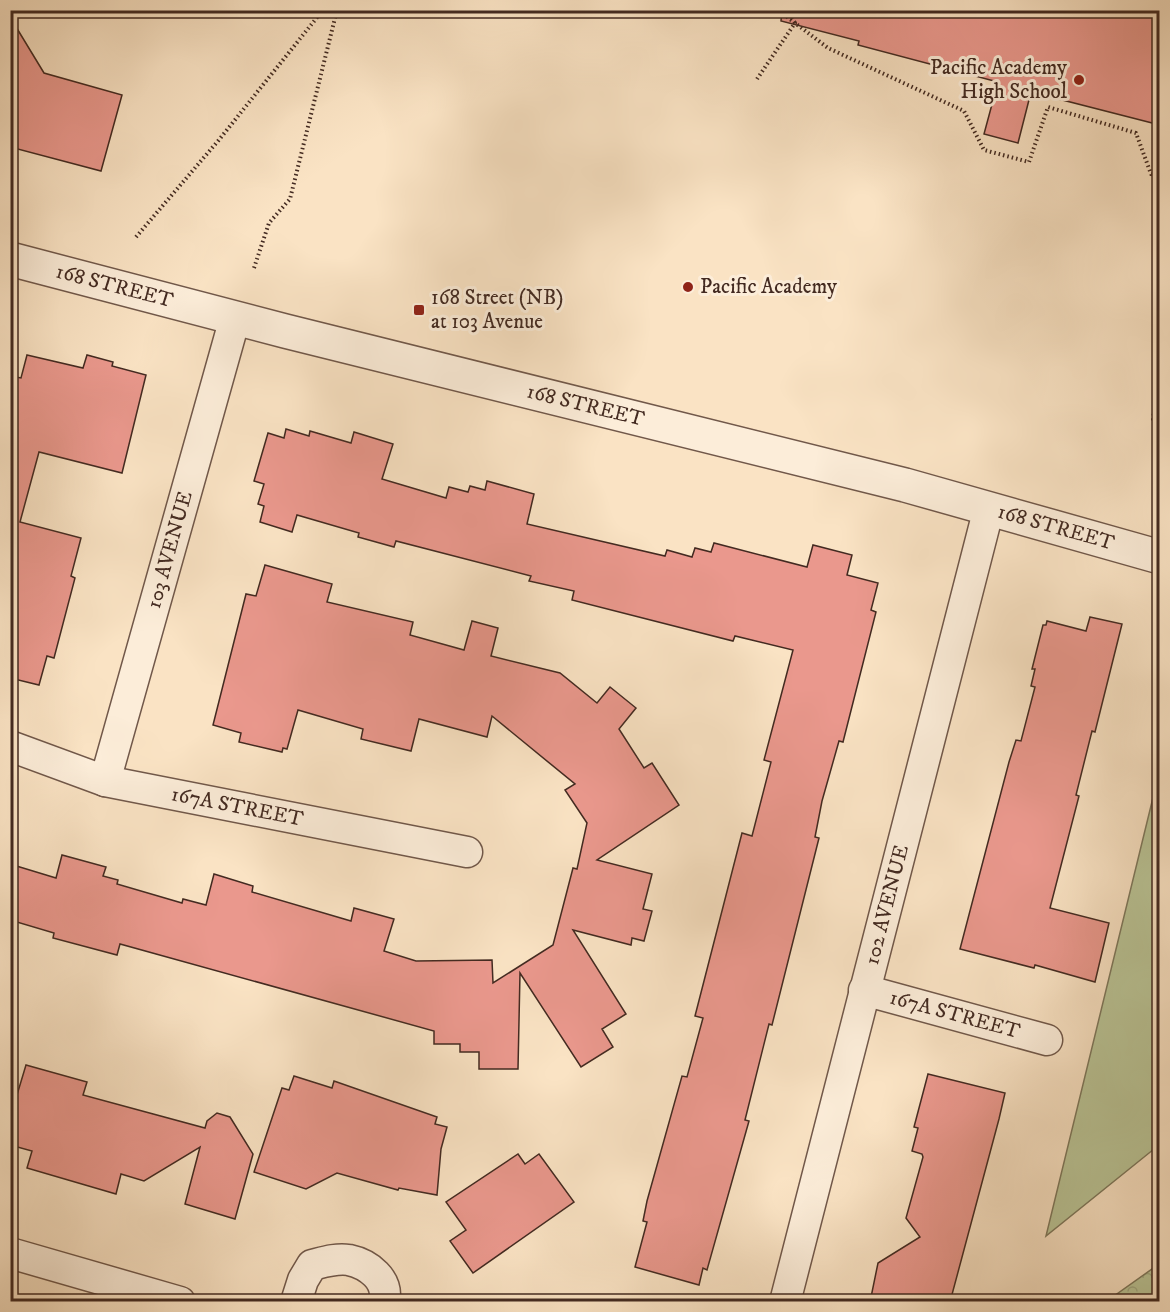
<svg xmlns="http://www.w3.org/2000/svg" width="1170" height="1312" viewBox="0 0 1170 1312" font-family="'IM FELL DW Pica',serif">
<defs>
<pattern id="forest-crowns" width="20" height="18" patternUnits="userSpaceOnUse" patternTransform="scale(1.5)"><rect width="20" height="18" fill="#bac597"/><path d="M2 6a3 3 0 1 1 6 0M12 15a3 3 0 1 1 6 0" fill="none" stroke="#a1a982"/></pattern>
</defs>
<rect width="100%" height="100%" fill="#fae3c4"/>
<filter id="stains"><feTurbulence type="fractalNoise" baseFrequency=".00333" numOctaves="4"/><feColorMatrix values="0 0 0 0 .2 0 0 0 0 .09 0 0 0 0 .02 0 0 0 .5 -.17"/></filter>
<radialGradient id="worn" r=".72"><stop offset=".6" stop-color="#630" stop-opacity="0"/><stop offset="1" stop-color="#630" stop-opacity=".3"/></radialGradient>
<!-- grass -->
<polygon fill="#bac597" stroke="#7e785c" stroke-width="1.5" points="1159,773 1159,1145 1046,1236"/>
<!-- forest -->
<polygon fill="url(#forest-crowns)" stroke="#7e785c" stroke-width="1.5" points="1159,1264 1159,1301 1107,1301"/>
<!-- building -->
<g fill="#ea988d" stroke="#432a21" stroke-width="1.5">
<polygon points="782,10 1160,10 1160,125 1031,92 1018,143 984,134 998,82 858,45 859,41 781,21"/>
<polygon points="10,17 44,73 122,95 101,171 10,147"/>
<polygon points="27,355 83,368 87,355 113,362 112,366 146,375 122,473 39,452 20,522 81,538 71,576 75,578 54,658 47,656 39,685 10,678 10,376 21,378"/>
<polygon points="286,429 309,436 310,431 351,443 354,432 393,444 382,479 446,498 449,487 468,492 470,486 485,490 487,481 534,494 527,524 665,556 667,550 692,557 695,548 711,552 714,543 807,567 813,545 852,555 847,575 878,583 871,610 876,612 843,742 839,741 822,801 815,837 819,838 772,1025 769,1024 745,1120 749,1121 707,1270 703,1268 699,1285 635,1267 647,1222 643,1221 647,1201 682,1076 687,1077 703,1018 695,1016 742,833 752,836 771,762 764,760 793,650 735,636 733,641 572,600 574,591 529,581 531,576 396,541 394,547 358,537 359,533 297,515 292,532 260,522 264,506 258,504 264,484 254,481 268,433 284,438"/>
<polygon points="265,565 332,584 327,602 413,622 410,635 464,650 472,621 498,628 491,656 560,673 597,703 610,687 636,708 619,729 644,768 652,763 679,805 597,860 652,874 643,909 652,911 644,941 632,938 631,945 573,930 626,1014 602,1029 613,1047 581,1067 520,973 518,1069 479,1069 479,1052 460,1052 460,1044 434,1044 434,1031 120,944 117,955 53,938 54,933 10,920 10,864 56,878 62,855 106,867 103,876 118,880 117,884 182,903 183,899 206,905 214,874 253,886 252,892 351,921 354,908 394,919 384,951 416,961 492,960 493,983 553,945 573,868 577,869 587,823 565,790 575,784 492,716 487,737 419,719 411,751 361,739 363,729 298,710 287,749 283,748 282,752 239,742 241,733 213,725 246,594 256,596"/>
<polygon points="1090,617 1122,624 1095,732 1092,731 1076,795 1079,796 1050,908 1109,923 1095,982 1035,965 1034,968 960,949 1009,762 1016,740 1021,741 1035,687 1031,686 1035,669 1032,669 1043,625 1046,625 1047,621 1086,631"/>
<polygon points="26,1065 87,1082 83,1095 205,1128 207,1121 217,1113 230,1117 253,1154 235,1219 185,1204 200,1147 144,1181 121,1174 116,1194 27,1168 32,1151 10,1145 10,1118"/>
<polygon points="928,1074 1005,1093 999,1119 950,1302 870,1302 878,1263 920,1237 906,1218 923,1157 922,1154 912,1151 918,1128 914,1127"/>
<polygon points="294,1076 332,1088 334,1081 437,1117 435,1124 447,1127 441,1149 437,1195 399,1188 398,1190 337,1173 306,1189 254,1172 282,1088 289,1090"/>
<polygon points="518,1154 525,1164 539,1154 574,1202 473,1273 450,1241 466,1230 446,1202"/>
</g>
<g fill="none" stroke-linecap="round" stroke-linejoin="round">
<!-- minor casing -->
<g stroke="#71584a" stroke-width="33">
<g id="minor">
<path id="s1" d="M10,746l95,35 362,71"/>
<path id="s2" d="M105,781l130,-463"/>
<path id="s3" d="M864,990l183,50"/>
<polyline points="10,1253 180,1302"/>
<path d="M296,1302l7,-22 9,-15c12,-3 24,-7 37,-5 19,4 41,20 35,42"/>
<path id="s4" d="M785,1302l204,-794"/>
</g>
</g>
<!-- tertiary casing -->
<g stroke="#71584a" stroke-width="36">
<g id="tertiary">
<path id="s5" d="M10,259l275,72 620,154 255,72"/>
</g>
</g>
<!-- path -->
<g stroke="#432a21" stroke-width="4" stroke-dasharray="1.5 3" stroke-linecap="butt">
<polyline points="787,10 795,23 828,48 964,111 984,150 1029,162 1048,107 1136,133 1151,174 1160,177"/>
<polyline points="567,12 567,10"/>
<polyline points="757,79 795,23 778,10"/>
<polyline points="136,237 218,141 323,10"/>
<polyline points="254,268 269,223 290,199 337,10"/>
<polyline points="1160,365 1153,419 1160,430"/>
</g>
<!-- minor -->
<use href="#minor" stroke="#fcedd9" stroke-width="30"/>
<!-- tertiary -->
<use href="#tertiary" stroke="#fcedd9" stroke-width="33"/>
</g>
<!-- markers -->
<g fill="#8f2418" stroke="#fcedd9" stroke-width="2">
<circle cx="1079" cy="80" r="6"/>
<circle cx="688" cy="287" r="6"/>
<rect x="413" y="304" width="12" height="12" rx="3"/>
</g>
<g text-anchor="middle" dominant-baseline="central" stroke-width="6" stroke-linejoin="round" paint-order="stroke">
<!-- poi labels -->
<g font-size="21" fill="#432a21" stroke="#fcedd9" text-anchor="start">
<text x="1067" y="68" text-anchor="end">Pacific Academy<tspan x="1067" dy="24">High School</tspan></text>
<text x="700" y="287">Pacific Academy</text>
<text x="431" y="298">168 Street (NB)<tspan x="431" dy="24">at 103 Avenue</tspan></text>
</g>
<!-- street labels -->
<g font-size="21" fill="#432a21" stroke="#fcedd9">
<text stroke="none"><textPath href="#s5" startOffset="108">168 STREET</textPath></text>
<text stroke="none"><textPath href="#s5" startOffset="594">168 STREET</textPath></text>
<text stroke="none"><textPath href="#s5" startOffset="1080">168 STREET</textPath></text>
<text stroke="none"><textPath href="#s2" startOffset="240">103 AVENUE</textPath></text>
<text stroke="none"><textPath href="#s1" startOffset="236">167A STREET</textPath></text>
<text stroke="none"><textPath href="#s4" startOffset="410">102 AVENUE</textPath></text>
<text stroke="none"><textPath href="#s3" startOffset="94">167A STREET</textPath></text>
</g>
</g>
<!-- margin -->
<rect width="1170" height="1312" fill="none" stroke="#fae3c4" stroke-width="36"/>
<rect x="12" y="12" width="1146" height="1288" fill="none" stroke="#432a21" stroke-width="3"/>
<rect x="18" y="18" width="1134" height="1276" fill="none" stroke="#432a21" stroke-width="1.5"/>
<rect width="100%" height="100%" filter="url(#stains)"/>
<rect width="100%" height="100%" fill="url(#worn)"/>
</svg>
